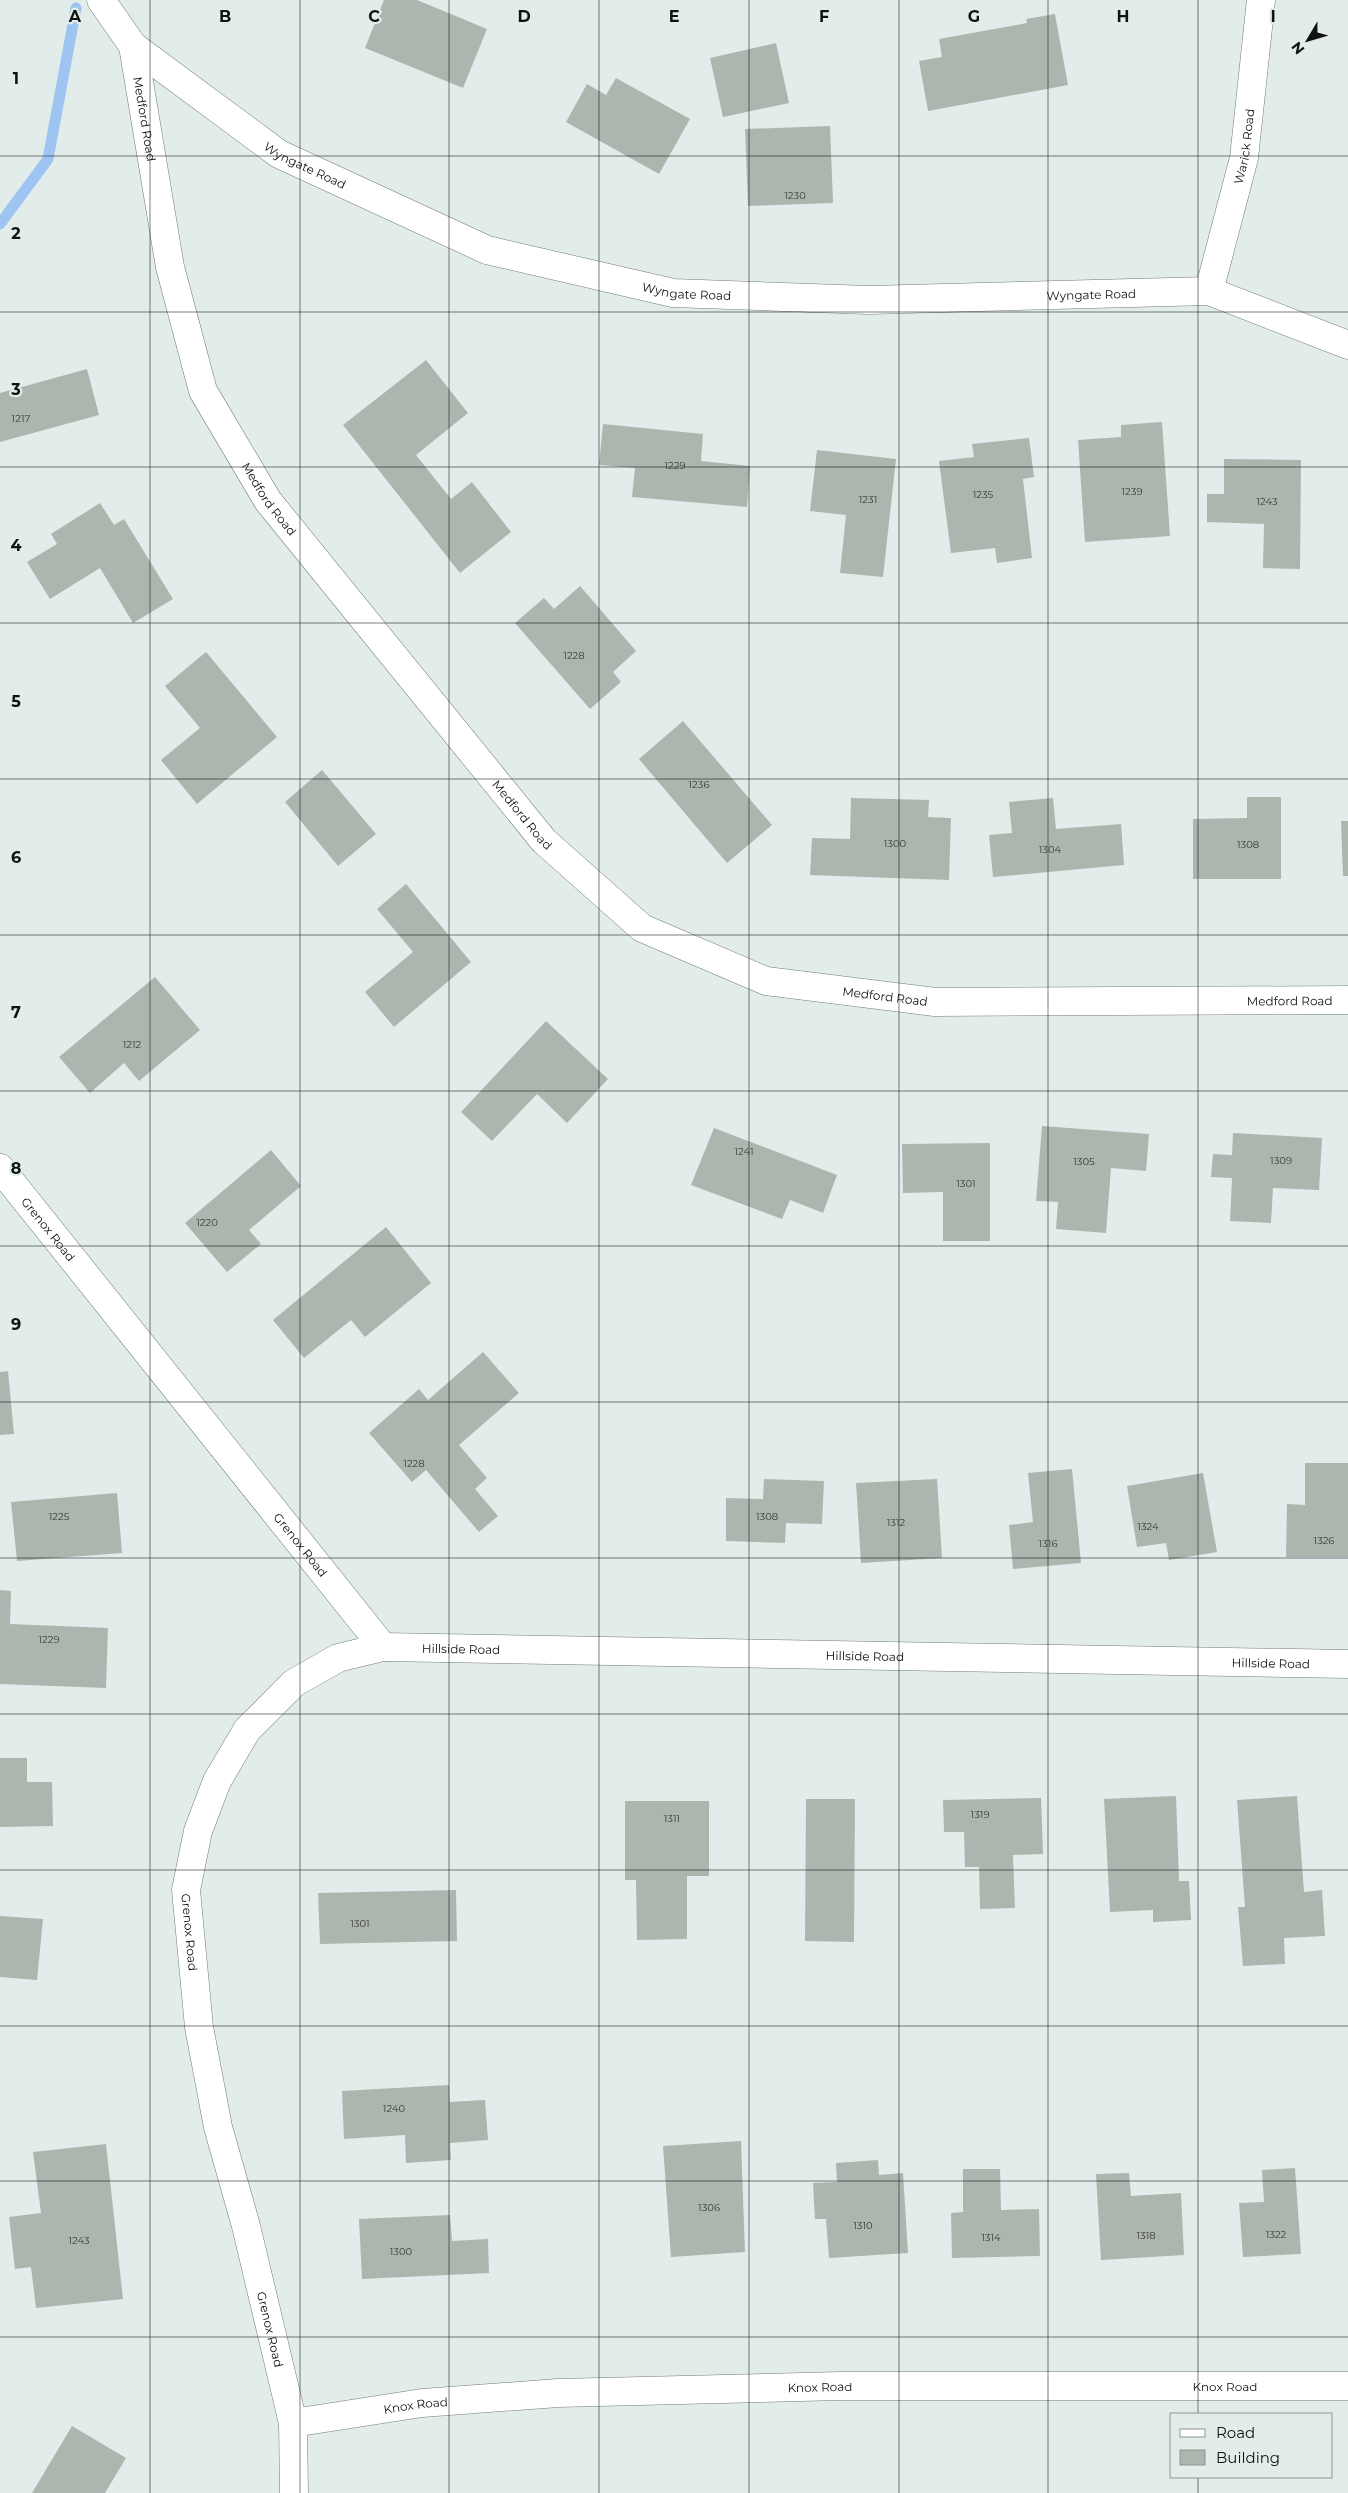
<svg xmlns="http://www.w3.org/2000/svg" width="1348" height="2493" viewBox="0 0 1348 2493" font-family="Montserrat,sans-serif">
<rect width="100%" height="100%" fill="#e2edeb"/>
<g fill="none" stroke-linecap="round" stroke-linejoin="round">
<!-- stream -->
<polyline stroke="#9ec5f2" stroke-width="11" points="0,224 48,159 76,8"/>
</g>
<!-- building -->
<g fill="#adb5af">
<polygon points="384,0 417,0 487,29 463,88 365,48"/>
<polygon points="1055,14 1068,85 928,111 919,61 942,57 939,39 1027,23 1026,19"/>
<polygon points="776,43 789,103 723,117 710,58"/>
<polygon points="616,78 690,119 659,174 566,122 587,84 606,95"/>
<polygon points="830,126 833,203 748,206 745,129"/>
<polygon points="426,360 468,413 416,455 451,499 472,482 511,532 460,573 343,425"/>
<polygon points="87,369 99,415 0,442 0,393"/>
<polygon points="1162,422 1170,536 1085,542 1078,440 1121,437 1121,425"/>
<polygon points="603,424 703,434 701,461 750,466 747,507 632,497 635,468 599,465"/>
<polygon points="1029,438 1034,477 1023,479 1032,558 997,563 995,548 951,553 939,461 974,457 972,444"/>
<polygon points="817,450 896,459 883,577 840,573 846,515 810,511"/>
<polygon points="1224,459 1301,460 1300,569 1263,568 1264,524 1207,522 1207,494 1224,494"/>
<polygon points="100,503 114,525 124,519 173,599 133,623 100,568 50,599 27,562 57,544 51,534"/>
<polygon points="580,586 636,651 613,672 621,682 590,709 515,623 544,598 554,609"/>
<polygon points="206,652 277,737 197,804 161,760 200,728 165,686"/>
<polygon points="683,721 772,825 727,863 639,759"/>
<polygon points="322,770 376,834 338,866 285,802"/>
<polygon points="1247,797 1281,797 1281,879 1193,879 1193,819 1247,818"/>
<polygon points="851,798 929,800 928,817 951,818 949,880 810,875 812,838 850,839"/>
<polygon points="1053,798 1056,829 1121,824 1124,865 993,877 989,835 1012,833 1009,802"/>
<polygon points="1341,821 1348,821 1348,876 1343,876"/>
<polygon points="406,884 471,962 394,1027 365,992 413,952 377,909"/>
<polygon points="155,977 200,1030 139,1081 124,1063 90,1093 59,1057"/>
<polygon points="546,1021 608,1079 567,1123 537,1094 492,1141 461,1112"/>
<polygon points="1042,1126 1149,1134 1146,1171 1111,1168 1106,1233 1056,1229 1058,1202 1036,1201"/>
<polygon points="714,1128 837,1175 823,1213 790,1200 782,1219 691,1185"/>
<polygon points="1233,1133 1322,1138 1319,1190 1273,1188 1271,1223 1230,1221 1232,1178 1211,1177 1213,1154 1232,1155"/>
<polygon points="990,1143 990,1241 943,1241 943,1192 903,1193 902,1144"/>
<polygon points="271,1150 301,1186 249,1230 261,1244 227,1272 185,1223"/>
<polygon points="386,1227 431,1283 365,1337 351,1320 304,1358 273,1320"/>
<polygon points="483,1352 519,1393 459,1445 487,1478 475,1489 498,1516 479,1532 426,1470 412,1482 369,1433 419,1389 428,1400"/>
<polygon points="8,1371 14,1434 0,1435 0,1372"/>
<polygon points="1305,1463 1348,1463 1348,1557 1286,1557 1287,1504 1305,1505"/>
<polygon points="1072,1469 1081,1563 1013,1569 1009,1525 1033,1522 1028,1473"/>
<polygon points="1203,1473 1217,1552 1169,1560 1166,1543 1137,1547 1127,1486"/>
<polygon points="764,1479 824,1481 822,1524 786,1523 785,1543 726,1541 726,1498 763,1499"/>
<polygon points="937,1479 942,1558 861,1563 856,1483"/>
<polygon points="117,1493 122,1553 17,1561 11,1502"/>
<polygon points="0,1590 11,1591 10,1624 108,1628 106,1688 0,1684"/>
<polygon points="0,1758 27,1758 27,1782 52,1782 53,1826 0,1827"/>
<polygon points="1176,1796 1179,1881 1189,1881 1191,1920 1153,1922 1153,1910 1110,1912 1104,1799"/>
<polygon points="1297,1796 1304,1892 1322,1890 1325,1936 1284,1938 1285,1964 1243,1966 1238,1907 1245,1907 1237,1800"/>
<polygon points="1041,1798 1043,1854 1013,1855 1015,1908 980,1909 979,1867 965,1867 964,1832 944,1832 943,1800"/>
<polygon points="806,1799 855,1799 854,1942 805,1941"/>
<polygon points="625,1801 709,1801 709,1876 687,1876 687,1939 637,1940 636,1880 625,1880"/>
<polygon points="456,1890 457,1941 320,1944 318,1893"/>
<polygon points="0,1916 43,1919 37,1980 0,1977"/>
<polygon points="449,2085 450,2102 485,2100 488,2140 450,2143 451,2160 406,2163 405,2135 344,2139 342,2091"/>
<polygon points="741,2141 745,2252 671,2257 663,2146"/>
<polygon points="106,2144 123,2299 36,2308 31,2267 15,2269 9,2217 41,2213 33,2152"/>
<polygon points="878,2160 879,2175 903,2173 908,2253 829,2258 826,2219 815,2219 813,2183 837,2182 836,2163"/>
<polygon points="1295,2168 1301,2254 1243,2257 1239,2203 1264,2202 1262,2170"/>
<polygon points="963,2169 1000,2169 1001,2210 1039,2209 1040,2256 952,2258 951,2213 963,2212"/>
<polygon points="1129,2173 1131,2196 1181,2193 1184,2255 1101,2260 1096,2174"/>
<polygon points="450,2215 452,2241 488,2239 489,2273 362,2279 359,2219"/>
<polygon points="72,2426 126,2458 105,2493 32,2493"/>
</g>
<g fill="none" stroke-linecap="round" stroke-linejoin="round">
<!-- minor casing -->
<g stroke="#727c7a" stroke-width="29">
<g id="minor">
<path id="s1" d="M101,0l32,46 146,108 208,96 186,43 196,7 340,-9 139,54"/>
<path id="s2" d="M133,46l37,221 33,124 65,110 276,340 98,87 124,53 169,21 413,-2"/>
<path id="s3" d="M1209,291l35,-133 17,-158"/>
<path id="s4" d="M0,1168l383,479 -45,11 -44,25 -47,47 -30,51 -19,50 -12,59 13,137 19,100 28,99 47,197 1,70"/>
<path id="s5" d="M383,1647l965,17"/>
<path id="s6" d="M293,2423l129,-20 136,-10 283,-7h507"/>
</g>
</g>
<!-- minor -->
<use href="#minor" stroke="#fff" stroke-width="28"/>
</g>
<!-- grid -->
<path fill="none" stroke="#0e1212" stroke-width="1" stroke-opacity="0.55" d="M150,0v2493M300,0v2493M449,0v2493M599,0v2493M749,0v2493M899,0v2493M1048,0v2493M1198,0v2414M0,156h1348M0,312h1348M0,467h1348M0,623h1348M0,779h1348M0,935h1348M0,1091h1348M0,1246h1348M0,1402h1348M0,1558h1348M0,1714h1348M0,1870h1348M0,2026h1348M0,2181h1348M0,2337h1348M1198,2477v16"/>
<g text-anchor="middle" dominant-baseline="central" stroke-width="4.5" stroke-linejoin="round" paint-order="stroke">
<!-- number labels -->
<g font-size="10" fill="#363b39">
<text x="795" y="195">1230</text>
<text x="21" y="418">1217</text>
<text x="675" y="465">1229</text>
<text x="1132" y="491">1239</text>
<text x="983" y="494">1235</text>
<text x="868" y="499">1231</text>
<text x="1267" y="501">1243</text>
<text x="574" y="655">1228</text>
<text x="699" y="784">1236</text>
<text x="895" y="843">1300</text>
<text x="1248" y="844">1308</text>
<text x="1050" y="849">1304</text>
<text x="132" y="1044">1212</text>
<text x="744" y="1151">1241</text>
<text x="1281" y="1160">1309</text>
<text x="1084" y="1161">1305</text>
<text x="966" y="1183">1301</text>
<text x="207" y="1222">1220</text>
<text x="414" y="1463">1228</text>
<text x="59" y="1516">1225</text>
<text x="767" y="1516">1308</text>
<text x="896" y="1522">1312</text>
<text x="1148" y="1526">1324</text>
<text x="1324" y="1540">1326</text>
<text x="1048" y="1543">1316</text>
<text x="49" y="1639">1229</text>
<text x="980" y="1814">1319</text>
<text x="672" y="1818">1311</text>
<text x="360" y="1923">1301</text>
<text x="394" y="2108">1240</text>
<text x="709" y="2207">1306</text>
<text x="863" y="2225">1310</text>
<text x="1276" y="2234">1322</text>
<text x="1146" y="2235">1318</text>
<text x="991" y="2237">1314</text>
<text x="79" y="2240">1243</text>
<text x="401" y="2251">1300</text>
</g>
<!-- street labels -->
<g font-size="12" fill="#0e1212" stroke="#e2edeb">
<text stroke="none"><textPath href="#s2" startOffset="74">Medford Road</textPath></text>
<text stroke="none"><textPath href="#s3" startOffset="149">Warick Road</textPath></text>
<text stroke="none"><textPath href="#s1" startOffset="266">Wyngate Road</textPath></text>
<text stroke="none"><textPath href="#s1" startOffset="671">Wyngate Road</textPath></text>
<text stroke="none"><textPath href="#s1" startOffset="1076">Wyngate Road</textPath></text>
<text stroke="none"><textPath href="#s2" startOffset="479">Medford Road</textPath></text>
<text stroke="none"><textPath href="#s2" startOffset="884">Medford Road</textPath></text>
<text stroke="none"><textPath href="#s2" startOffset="1304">Medford Road</textPath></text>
<text stroke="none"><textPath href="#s2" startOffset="1709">Medford Road</textPath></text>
<text stroke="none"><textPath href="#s4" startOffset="78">Grenox Road</textPath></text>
<text stroke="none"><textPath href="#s4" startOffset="482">Grenox Road</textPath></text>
<text stroke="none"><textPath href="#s5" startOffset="78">Hillside Road</textPath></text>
<text stroke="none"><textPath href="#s5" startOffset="482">Hillside Road</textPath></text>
<text stroke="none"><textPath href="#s5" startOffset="888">Hillside Road</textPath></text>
<text stroke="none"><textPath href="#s4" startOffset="992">Grenox Road</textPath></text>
<text stroke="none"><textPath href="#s4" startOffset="1398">Grenox Road</textPath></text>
<text stroke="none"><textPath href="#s6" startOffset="934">Knox Road</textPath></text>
<text stroke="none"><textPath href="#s6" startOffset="529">Knox Road</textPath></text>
<text stroke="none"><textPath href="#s6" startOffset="124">Knox Road</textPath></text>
</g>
</g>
<g font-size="16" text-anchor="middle" font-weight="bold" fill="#0e1212" stroke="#e2edeb" stroke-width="4.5" stroke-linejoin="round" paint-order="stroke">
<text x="75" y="22">A</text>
<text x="225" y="22">B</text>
<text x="374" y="22">C</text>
<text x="524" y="22">D</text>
<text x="674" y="22">E</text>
<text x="824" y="22">F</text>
<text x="974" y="22">G</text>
<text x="1123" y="22">H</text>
<text x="1273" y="22">I</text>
<text x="16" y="84">1</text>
<text x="16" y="239">2</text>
<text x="16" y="395">3</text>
<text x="16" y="551">4</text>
<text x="16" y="707">5</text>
<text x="16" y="863">6</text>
<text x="16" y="1018">7</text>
<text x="16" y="1174">8</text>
<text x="16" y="1330">9</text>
</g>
<!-- legend -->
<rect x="1170" y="2413" width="162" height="65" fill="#e2edeb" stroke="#8d9594"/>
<rect x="1180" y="2429" width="25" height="8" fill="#ffffff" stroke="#8d9594"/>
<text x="1216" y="2438" font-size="15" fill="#0e1212">Road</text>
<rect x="1180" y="2450" width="25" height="15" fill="#adb5af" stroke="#8d9594"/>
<text x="1216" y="2463" font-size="15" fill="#0e1212">Building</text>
<!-- north arrow -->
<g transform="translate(1308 40) rotate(232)" stroke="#e2edeb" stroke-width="4" paint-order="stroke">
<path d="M0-4L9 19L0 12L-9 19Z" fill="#0e1212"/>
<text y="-8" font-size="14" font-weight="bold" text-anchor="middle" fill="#0e1212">N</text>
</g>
</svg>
